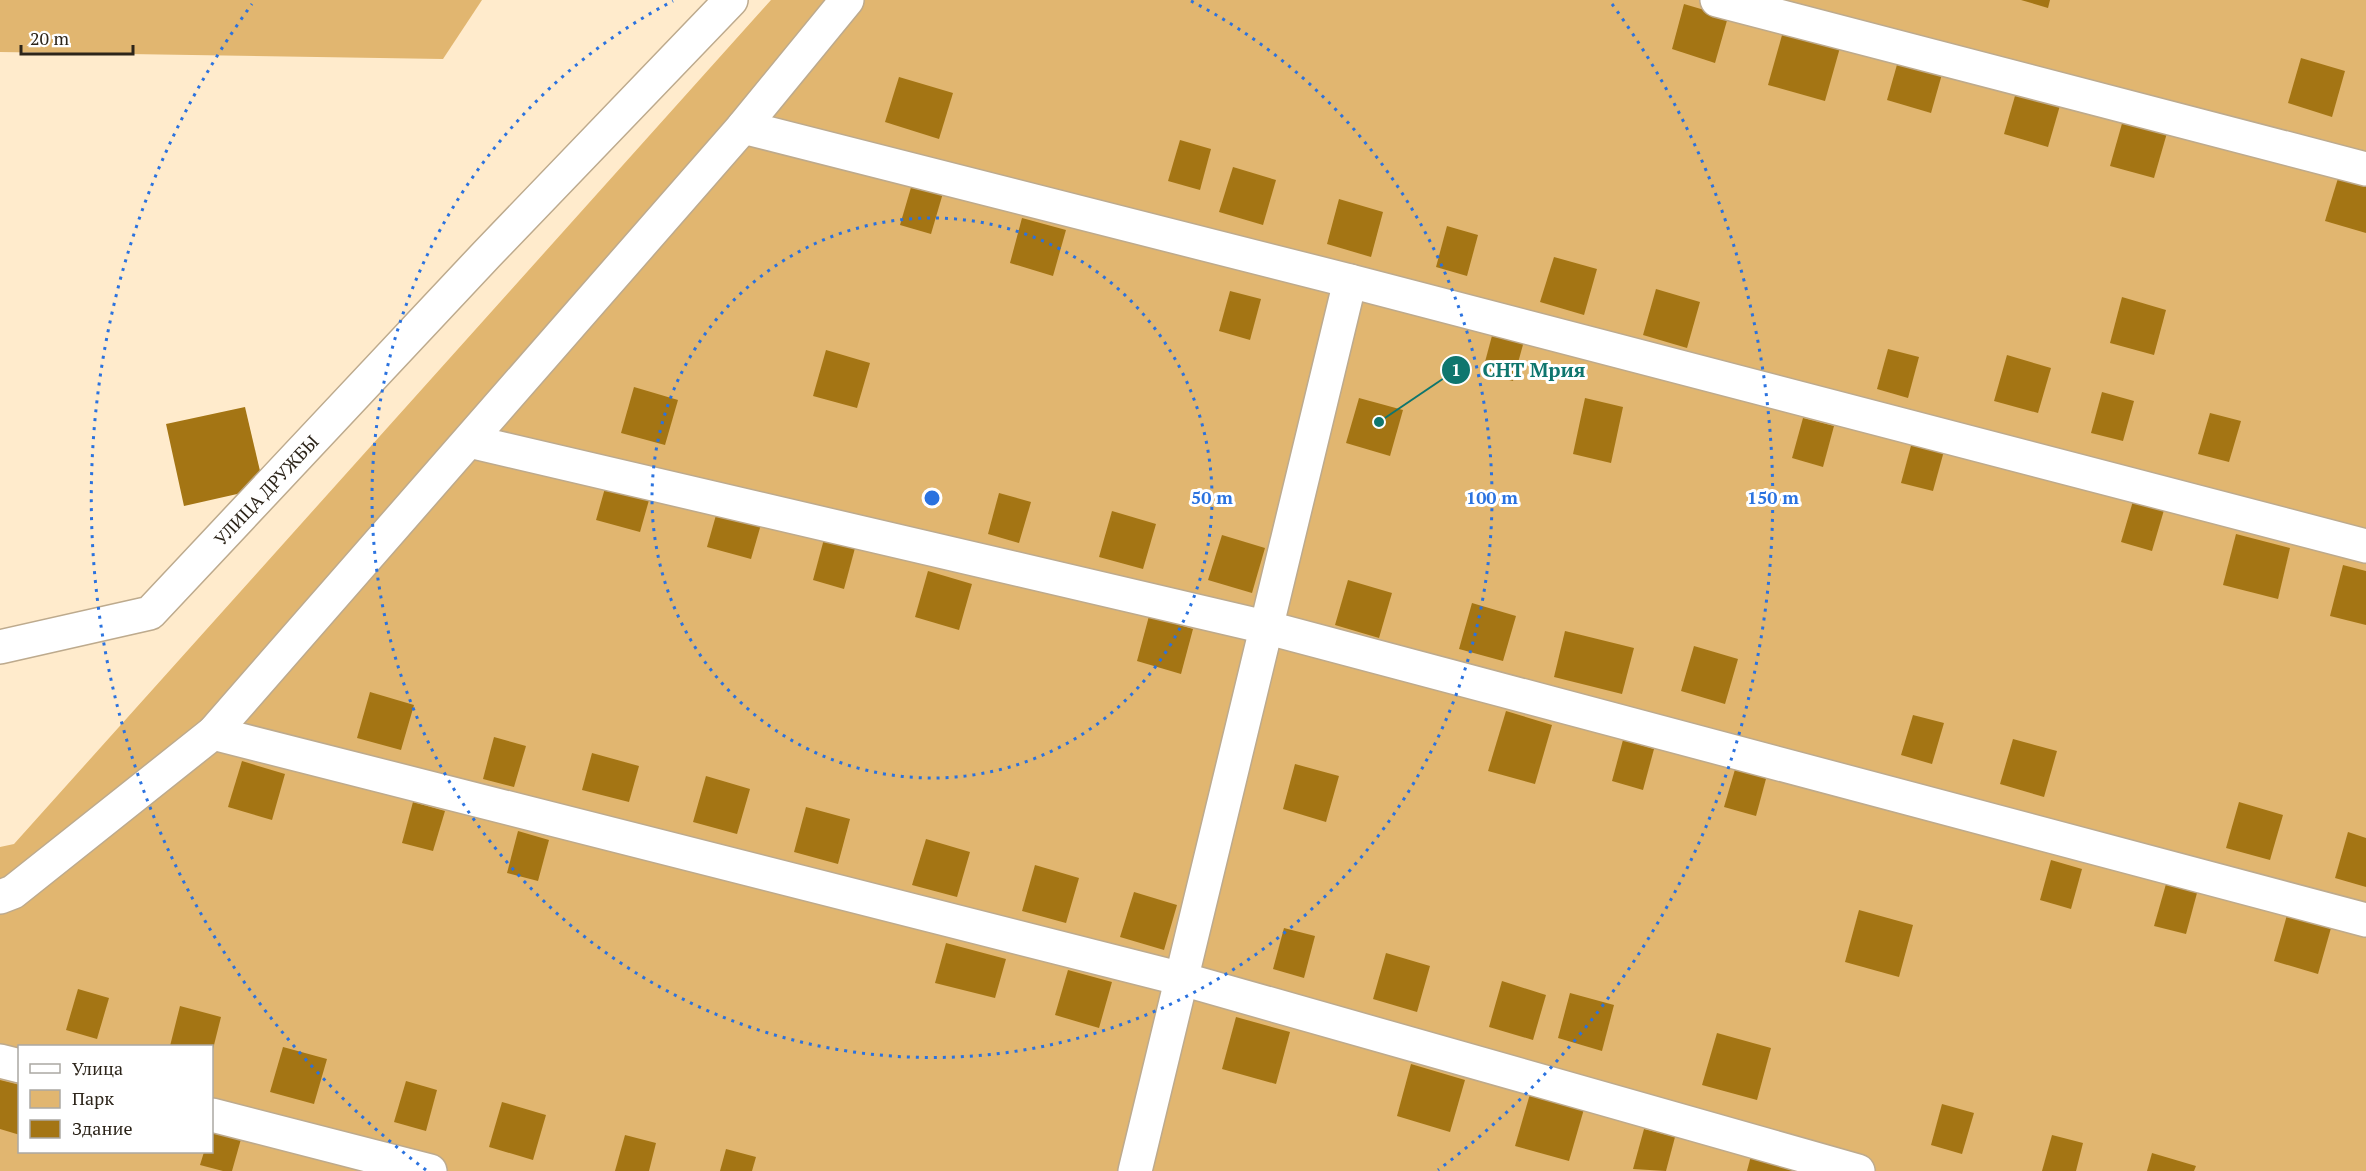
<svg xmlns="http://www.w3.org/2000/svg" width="2366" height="1171" viewBox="0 0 2366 1171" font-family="'PT Serif',serif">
<rect width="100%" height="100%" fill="#ffebcc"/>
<!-- green -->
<g fill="#e1b670" fill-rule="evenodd">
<polygon points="0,0 482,0 443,59 0,52"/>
<path d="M771,0h1595v1171h-2366v-324l14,-3zM20,1046h192v106h-192z"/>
</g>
<!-- building -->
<g fill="#a47514">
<polygon points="2021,0 2050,0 2048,8"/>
<polygon points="1684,4 1728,17 1715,63 1672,49"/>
<polygon points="1784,28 1841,44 1825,101 1768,85"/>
<polygon points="1900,54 1944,67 1931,113 1887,100"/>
<polygon points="2301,58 2345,71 2332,117 2288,103"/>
<polygon points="899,77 953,93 939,139 885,122"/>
<polygon points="2017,89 2061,102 2048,147 2004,134"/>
<polygon points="2123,120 2167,133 2154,178 2110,166"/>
<polygon points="1180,140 1211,149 1200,190 1168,181"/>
<polygon points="1233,167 1276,180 1263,225 1219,212"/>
<polygon points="2339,175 2366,183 2366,233 2325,221"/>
<polygon points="912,184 943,193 931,234 900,225"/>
<polygon points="1339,199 1383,212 1371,257 1327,244"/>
<polygon points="1022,218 1066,230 1053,276 1010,263"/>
<polygon points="1447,226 1478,235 1467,276 1436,267"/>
<polygon points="1554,257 1597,269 1584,315 1540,302"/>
<polygon points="1656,289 1700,302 1687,348 1643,335"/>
<polygon points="1230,291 1261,299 1250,340 1219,331"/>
<polygon points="2122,297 2166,310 2154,355 2110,343"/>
<polygon points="1493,332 1524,341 1513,381 1482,373"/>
<polygon points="1888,349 1919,357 1908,398 1877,389"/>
<polygon points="826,350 870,363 857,408 813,396"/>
<polygon points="2007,355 2051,368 2038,413 1994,401"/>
<polygon points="634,387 678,400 665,445 621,433"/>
<polygon points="2102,392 2134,401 2123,441 2091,433"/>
<polygon points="1359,398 1403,410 1390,456 1346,443"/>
<polygon points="1585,398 1623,407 1611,463 1573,454"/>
<polygon points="245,407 264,488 184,506 166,424"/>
<polygon points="2210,413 2241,421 2229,462 2198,454"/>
<polygon points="1803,418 1834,426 1823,467 1792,458"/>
<polygon points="1912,442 1944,451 1933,491 1901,483"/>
<polygon points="609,474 653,486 640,532 596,520"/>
<polygon points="999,493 1031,502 1019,543 988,534"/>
<polygon points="720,501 764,514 751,559 707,547"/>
<polygon points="2133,501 2164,510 2152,551 2121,542"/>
<polygon points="1112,511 1156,524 1143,569 1099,557"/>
<polygon points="2236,534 2290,548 2278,599 2223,585"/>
<polygon points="1222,535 1265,548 1252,593 1208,580"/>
<polygon points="824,539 855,548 844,589 813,580"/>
<polygon points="2343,565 2366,571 2366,625 2330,616"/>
<polygon points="928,571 972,584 959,630 915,617"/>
<polygon points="1348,580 1392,593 1379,638 1335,625"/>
<polygon points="1472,603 1516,616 1503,661 1459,649"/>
<polygon points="1149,616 1193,629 1181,674 1137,661"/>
<polygon points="1565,631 1634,648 1622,694 1554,677"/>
<polygon points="1694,646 1738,659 1725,704 1681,691"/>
<polygon points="370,692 414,705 401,750 357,738"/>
<polygon points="1506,711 1552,725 1535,784 1488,771"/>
<polygon points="1913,715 1944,723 1932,764 1901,755"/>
<polygon points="494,737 526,746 514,787 483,779"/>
<polygon points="2013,739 2057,751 2044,797 2000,784"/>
<polygon points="1623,740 1654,749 1643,790 1612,781"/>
<polygon points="592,753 639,766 629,802 582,790"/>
<polygon points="242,761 285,774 272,820 228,807"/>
<polygon points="1295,764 1339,776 1326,822 1283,809"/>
<polygon points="1736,766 1767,775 1756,816 1724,807"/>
<polygon points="706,776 750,789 737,834 693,822"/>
<polygon points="413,802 445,811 433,851 402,843"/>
<polygon points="2239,802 2283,815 2270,860 2226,848"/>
<polygon points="806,807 850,819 838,864 794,852"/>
<polygon points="518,831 549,840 538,881 507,873"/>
<polygon points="2348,832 2366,838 2366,887 2335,878"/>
<polygon points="926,839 970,852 957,897 912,885"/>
<polygon points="2051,860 2082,869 2071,909 2040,900"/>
<polygon points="1035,865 1079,878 1066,923 1022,911"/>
<polygon points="2166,884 2197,893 2186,934 2154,926"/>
<polygon points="1134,892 1177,905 1164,950 1120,937"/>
<polygon points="1859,910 1913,925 1899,977 1845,962"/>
<polygon points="2287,915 2331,928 2318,974 2274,961"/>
<polygon points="1284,928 1315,936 1304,978 1273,969"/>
<polygon points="946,943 1006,959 995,998 935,983"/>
<polygon points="1386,953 1430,966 1417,1012 1373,999"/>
<polygon points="1068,970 1112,982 1099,1028 1055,1015"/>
<polygon points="1502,981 1546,995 1533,1040 1489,1027"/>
<polygon points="78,989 109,998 97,1039 66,1030"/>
<polygon points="1570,993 1614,1005 1602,1051 1558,1038"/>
<polygon points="180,1006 221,1017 212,1053 212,1046 170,1046"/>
<polygon points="1236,1017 1290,1032 1276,1084 1222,1069"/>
<polygon points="1717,1033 1771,1048 1757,1100 1702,1085"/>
<polygon points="283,1047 327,1059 314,1104 270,1092"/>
<polygon points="1411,1064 1465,1080 1450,1132 1397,1116"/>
<polygon points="0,1080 20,1085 20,1135 0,1129"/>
<polygon points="406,1081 437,1090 426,1131 394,1122"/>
<polygon points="1530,1094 1584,1109 1569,1161 1515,1146"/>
<polygon points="502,1102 546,1115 533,1160 489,1147"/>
<polygon points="1942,1104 1974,1113 1962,1154 1931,1145"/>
<polygon points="212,1124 243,1132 232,1171 223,1171 200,1165 204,1152 212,1152"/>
<polygon points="1644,1129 1675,1137 1666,1171 1633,1169"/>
<polygon points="625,1135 656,1143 649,1171 615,1171"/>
<polygon points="2052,1135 2083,1143 2076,1171 2042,1171"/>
<polygon points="726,1149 756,1157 752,1171 720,1171"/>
<polygon points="1752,1152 1818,1171 1747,1171"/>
<polygon points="2152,1153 2196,1166 2194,1171 2147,1171"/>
</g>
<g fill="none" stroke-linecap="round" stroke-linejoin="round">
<!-- minor casing -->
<g stroke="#bdaa8d" stroke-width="36">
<g id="minor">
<polyline points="1717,0 2366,169"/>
<polyline points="743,127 1350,281 2366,546"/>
<polyline points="469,441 1265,627 2366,920"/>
<polyline points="0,647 150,613 487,254 731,0"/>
<polyline points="213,733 1182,979 1858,1171"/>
<polyline points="0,897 13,892 213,733 743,127 847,0"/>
<polyline points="0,1061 20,1066"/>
<polyline points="212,1115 430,1171"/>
<polyline points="1135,1171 1350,281"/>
</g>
</g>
<!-- minor -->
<use href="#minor" stroke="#fff" stroke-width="33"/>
</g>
<!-- distance rings -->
<g fill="none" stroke="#2a72df" stroke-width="3" stroke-dasharray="3 6">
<circle cx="932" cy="498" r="280"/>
<path d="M1191 1A560 560 0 1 1 673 1"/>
<path d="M426 1170A841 841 0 0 1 252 4M1612 4A841 841 0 0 1 1438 1170"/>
</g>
<g text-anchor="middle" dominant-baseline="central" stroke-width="6" stroke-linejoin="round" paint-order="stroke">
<!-- street labels -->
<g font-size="18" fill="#2d251a" stroke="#fff">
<text transform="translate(266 490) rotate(-47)">УЛИЦА ДРУЖБЫ</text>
</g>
</g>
<circle cx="932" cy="498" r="9" fill="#2a72df" stroke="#fff" stroke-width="3"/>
<g font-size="18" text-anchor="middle" font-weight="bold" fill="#2a72df" stroke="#fff" stroke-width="6" stroke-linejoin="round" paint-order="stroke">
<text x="1212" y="504">50 m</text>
<text x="1492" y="504">100 m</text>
<text x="1773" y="504">150 m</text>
</g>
<!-- callouts -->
<path fill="none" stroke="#0f766e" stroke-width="2" d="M1379 422L1456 370"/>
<g fill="#0f766e" stroke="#fff" stroke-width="2">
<circle cx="1379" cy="422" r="6"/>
<circle cx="1456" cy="370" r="15"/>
</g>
<g font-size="18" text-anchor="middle" font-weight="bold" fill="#fff">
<text x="1456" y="376">1</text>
</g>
<g font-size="20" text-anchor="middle" font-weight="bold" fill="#0f766e" stroke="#fff" stroke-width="6" stroke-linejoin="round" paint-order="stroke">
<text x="1534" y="377">СНТ Мрия</text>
</g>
<!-- legend -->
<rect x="18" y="1045" width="195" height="108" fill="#ffffff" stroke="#aba8a3" stroke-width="1.5"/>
<rect x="30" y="1064" width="30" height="9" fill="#ffffff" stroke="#aba8a3" stroke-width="1.5"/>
<text x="72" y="1075" font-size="18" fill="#2d251a">Улица</text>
<rect x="30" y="1090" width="30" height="18" fill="#e1b670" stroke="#aba8a3" stroke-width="1.5"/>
<text x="72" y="1105" font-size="18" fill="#2d251a">Парк</text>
<rect x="30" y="1120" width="30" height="18" fill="#a47514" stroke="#aba8a3" stroke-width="1.5"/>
<text x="72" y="1135" font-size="18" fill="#2d251a">Здание</text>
<!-- scale -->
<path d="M21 45v9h112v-9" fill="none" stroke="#2d251a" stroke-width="3"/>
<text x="30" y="45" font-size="18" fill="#2d251a" stroke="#ffffff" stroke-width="4.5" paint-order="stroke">20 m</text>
</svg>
